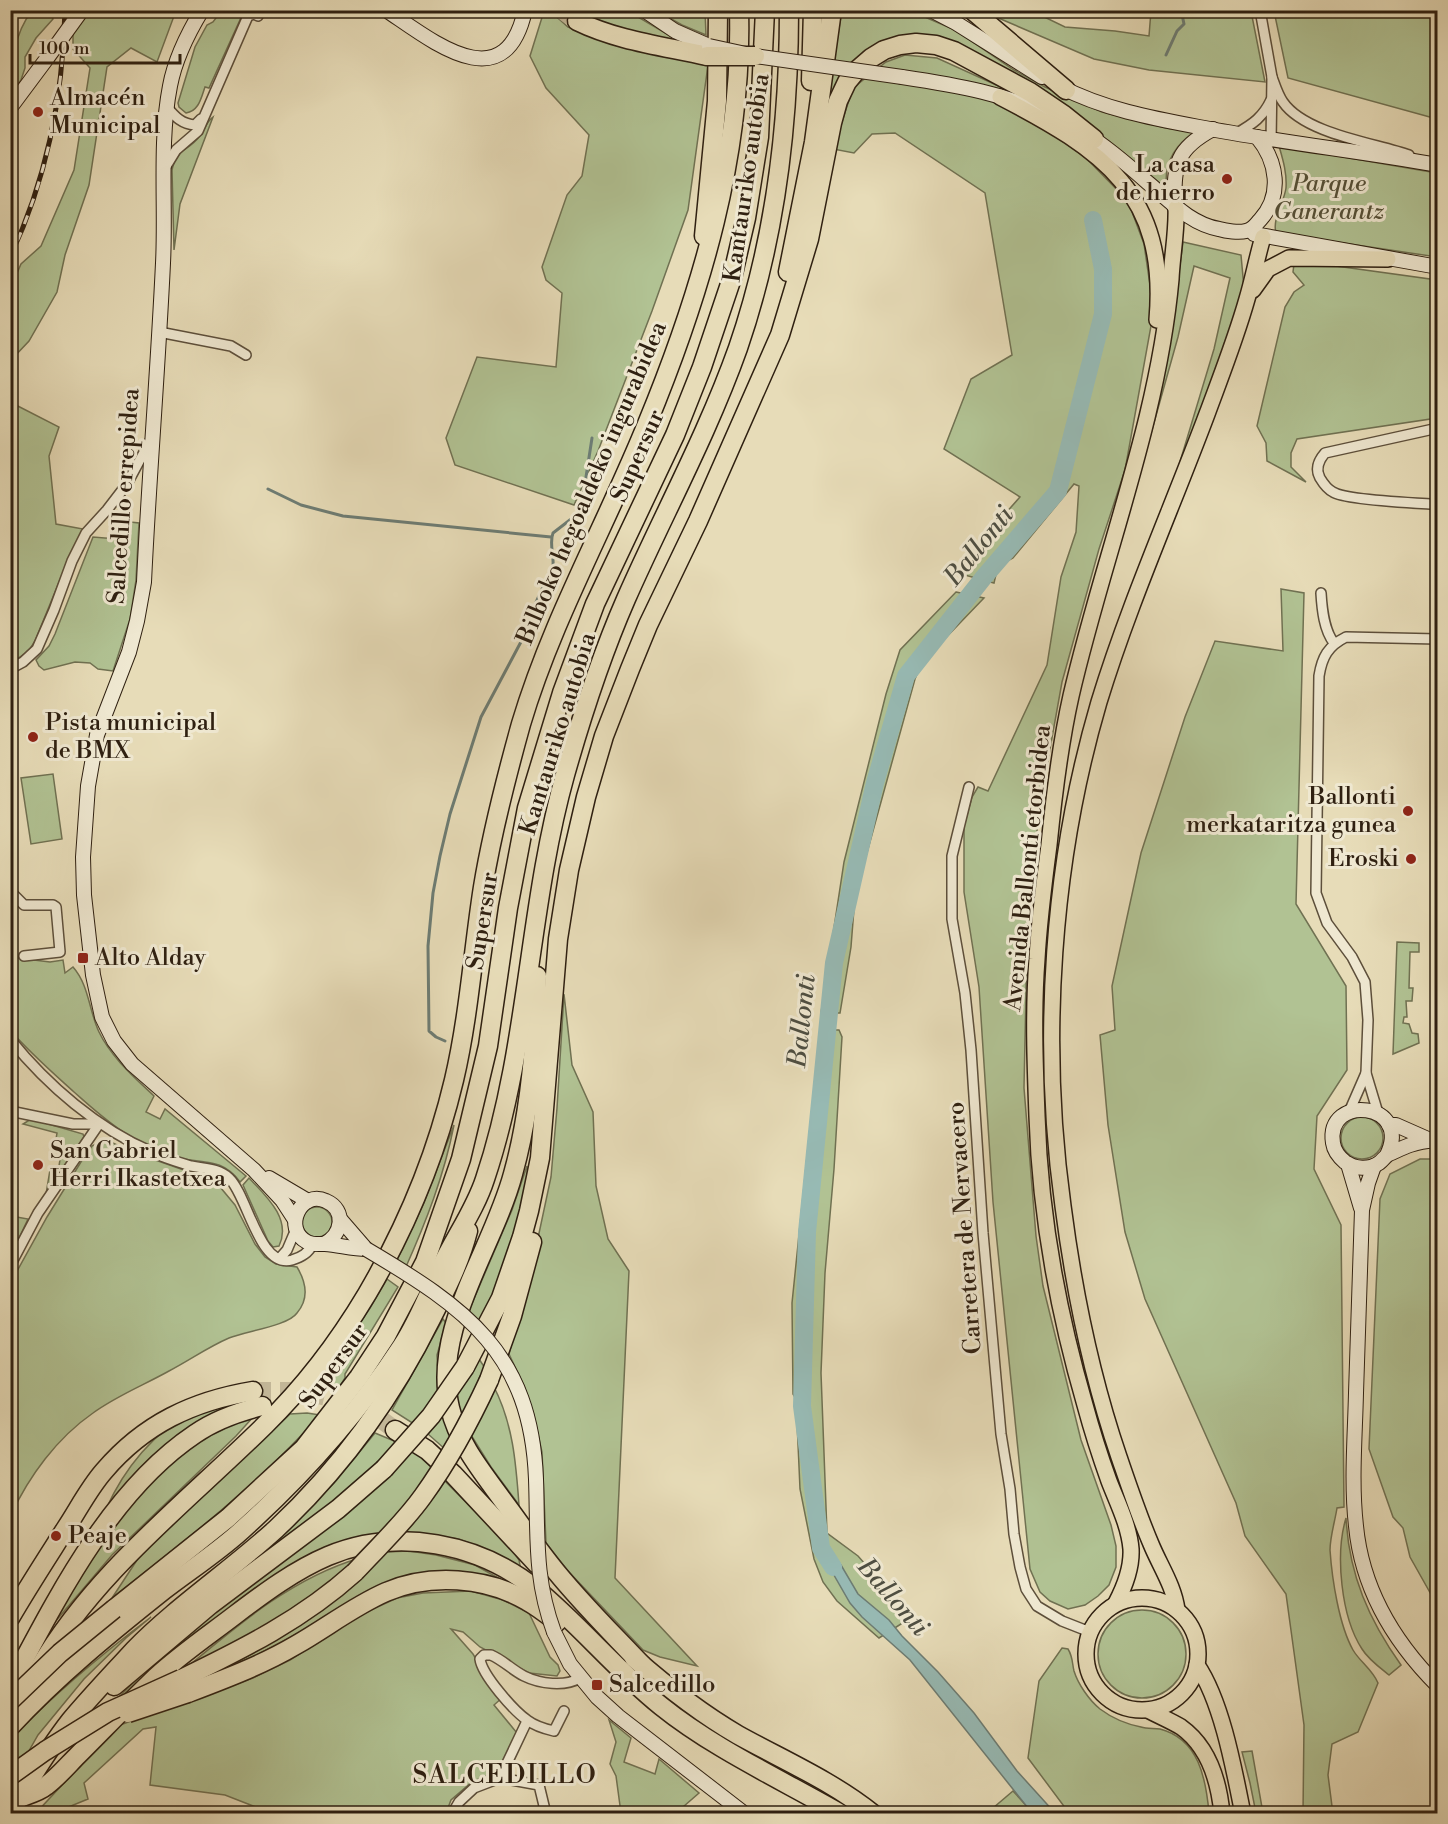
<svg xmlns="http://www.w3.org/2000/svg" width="1448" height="1824" viewBox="0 0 1448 1824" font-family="'Libre Bodoni',serif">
<rect width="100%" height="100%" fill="#e7dcb8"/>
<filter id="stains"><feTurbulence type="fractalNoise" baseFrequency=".00333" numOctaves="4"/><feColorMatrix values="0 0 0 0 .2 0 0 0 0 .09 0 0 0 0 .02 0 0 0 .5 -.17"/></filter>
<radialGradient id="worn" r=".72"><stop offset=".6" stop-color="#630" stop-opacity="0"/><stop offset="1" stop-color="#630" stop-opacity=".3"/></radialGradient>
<!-- green -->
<g fill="#b1c293" stroke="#707152" stroke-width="1.5">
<path d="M222,10l22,1 -35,77 -4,-1c-4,11 -6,24 -19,26l-7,-6 -1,-4 17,-56 12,-22 6,-3z"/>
<path d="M842,10l69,1 44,19 59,40 31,17 57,25 64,16 28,4c-20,14 -31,32 -27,57l-58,-48 -71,-51 -118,-54 -11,-1 -22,6 -17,10 -49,90z"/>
<path d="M32,11h20l1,8 -17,19 -11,19v11l-4,12 -10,14c-1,-27 3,-61 21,-83z"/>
<polygon points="73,11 178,11 174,16 157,62 131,48 107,67 89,185 65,255 57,292 29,341 11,360 11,287 21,264 41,246 74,170 90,68 73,49"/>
<polygon points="544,11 550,11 568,27 708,65 688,210 652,311 598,451 574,505 455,465 446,438 477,357 556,367 562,293 546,280 542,267 567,195 582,176 589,135 546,88 530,56"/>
<path d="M575,11h53l56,33c-33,-6 -82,-12 -109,-33z"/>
<polygon points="657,11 705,11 706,35 682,25"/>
<polygon points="985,11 1032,11 1065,27 1115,31 1149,36 1151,11 1251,11 1265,82 1149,70 1094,59 996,17"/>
<polygon points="1274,11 1437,11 1437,119 1288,78"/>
<polygon points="905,55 937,58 1014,93 1033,120 1086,158 1128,201 1144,244 1152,299 1151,326 1125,470 1099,549 1062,682 1043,788 1028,894 1024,1088 1036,1236 1043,1286 1081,1440 1111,1525 1116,1546 1116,1567 1109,1585 1098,1596 1085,1605 1068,1609 1050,1601 1040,1592 1030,1569 993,1202 979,987 964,892 964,826 972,797 978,787 988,791 1047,665 1061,577 1076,532 1079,486 1074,484 1013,558 998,566 994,583 961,574 964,560 1020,497 944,449 971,379 1012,355 985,193 895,133 872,134 854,153 833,149 853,88 886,62"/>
<path d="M213,117l-33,87 -6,46 -2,-80c4,-21 16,-19 27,-33 6,-7 7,-15 14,-20z"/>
<path d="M1279,146l158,27v84l-161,-24c-4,-14 8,-30 10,-45 1,-15 -3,-28 -7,-42z"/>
<polygon points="1183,242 1241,255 1244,288 1217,371 1176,475 1214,349 1230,278 1194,266 1178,337 1150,437 1173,319"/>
<polygon points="1307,262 1437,280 1437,418 1297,439 1291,453 1291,467 1306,482 1267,461 1266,443 1257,426 1285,307 1294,292 1304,285 1293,272 1294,264"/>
<polygon points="10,402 59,427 49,456 56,524 83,529 68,560 35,641 28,652 11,663"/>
<polygon points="130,522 139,523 136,580 130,619 113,671 98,669 90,663 75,662 44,670 39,666 36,660 49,646 55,634 93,537 129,540"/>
<path d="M1281,589l23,4 -8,311 50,82 1,84 -30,46 -3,53 27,56 3,282 -7,1c-2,13 -7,29 -7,42 2,29 9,75 23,100 7,12 19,19 25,33l-20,49 -26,12 -4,31 5,39 -30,-1 1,-88 -18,-131 -41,-58 -9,-33 -91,-204 -20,-67 -17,-107 -8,-90 15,-5 -3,-44 29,-133 44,-136 30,-76 68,10z"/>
<polygon points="956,592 984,598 933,651 920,667 915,679 855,896 851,947 840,1013 821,1013 844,862 886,694 900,650"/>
<polygon points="53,774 62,839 31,844 21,778"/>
<path d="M10,940l1,10 7,8 32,4 13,-2 2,13 8,-6c16,18 16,44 26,65 12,25 35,45 55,64l-8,16 14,7 5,-10 81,67 -6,6c-19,-27 -42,-17 -70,-26 -15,-5 -29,-14 -42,-21 -20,-12 -37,-28 -54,-43 -22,-20 -44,-39 -63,-61z"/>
<polygon points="1397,942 1419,943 1419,952 1410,952 1409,988 1413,988 1412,1001 1406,1001 1407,1017 1404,1017 1403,1023 1409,1024 1412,1033 1418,1034 1419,1043 1393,1054"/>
<polygon points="564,994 572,1065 593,1112 596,1186 608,1239 629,1271 615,1578 697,1666 660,1657 643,1650 567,1570 546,1543 542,1452 533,1412 524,1386 509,1354 538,1238 551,1177 557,1108"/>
<polygon points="820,1030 839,1030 842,1037 834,1169 825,1273 821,1373 827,1533 858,1556 912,1617 879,1638 837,1601 823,1582 814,1559 800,1489 796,1399 793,1394 792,1303"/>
<circle cx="1362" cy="1138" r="21"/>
<polygon points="31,1119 83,1134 84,1137 46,1194 50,1170 58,1172 62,1147 55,1145 57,1133 23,1124"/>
<path d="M454,1125c-10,51 -28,97 -49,144l-9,-7 27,-57z"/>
<path d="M101,1141l10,1 16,8 88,31 20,24 20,39 10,13 11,7 21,3c9,15 12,32 0,46 -9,13 -51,18 -68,25 -21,9 -39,22 -60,33 -25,14 -53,25 -76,42 -36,25 -64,63 -82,102v-233l36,-65 37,-60 8,-11z"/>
<polygon points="1420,1159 1438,1159 1437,1605 1410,1557 1403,1528 1393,1517 1369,1449 1380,1199 1390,1174"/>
<polygon points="527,1166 528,1177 513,1249 481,1328 467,1315 512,1210"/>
<path d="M249,1178c17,18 43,41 30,68l-6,1 -5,-6 -25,-56z"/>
<circle cx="317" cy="1222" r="15"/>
<polygon points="11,1216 28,1219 11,1255 10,1216"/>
<polygon points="387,1279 398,1287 345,1374 345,1378 338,1389 319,1383 370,1308"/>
<polygon points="443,1319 446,1323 437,1355 439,1393 414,1424 392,1410"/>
<polygon points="479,1359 487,1371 463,1421 456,1396"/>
<path d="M493,1385c20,38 23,78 26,120l-28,-38 -20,-32z"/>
<path d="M235,1402c-56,26 -93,58 -129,107 18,-40 48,-78 88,-98 12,-5 28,-6 41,-9z"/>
<polygon points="446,1412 454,1439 446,1450 428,1434"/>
<path d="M307,1413l13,2c-61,69 -135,126 -208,183l29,-44 16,-18 56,-49 77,-73z"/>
<polygon points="255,1415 236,1436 112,1555 43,1636 117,1519 158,1469 210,1433"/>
<polygon points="375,1433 399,1443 346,1493 258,1559 334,1483"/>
<polygon points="412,1450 436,1468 382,1535 359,1538 128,1698 110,1706 147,1669 205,1619"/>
<polygon points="443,1479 511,1548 519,1560 521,1571 490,1551 459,1539 402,1532"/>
<path d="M1346,1518c3,57 23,102 55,147l-12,10c-10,-8 -21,-16 -27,-26 -21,-32 -27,-95 -16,-131z"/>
<polygon points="409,1551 436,1555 475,1565 500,1579 458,1571 424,1573 319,1622 253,1657 217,1671 251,1654 291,1630 385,1552"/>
<path d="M360,1558l-66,55 -120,65c57,-47 114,-99 186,-120z"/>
<polygon points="471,1591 503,1600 529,1613 550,1657 558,1665 560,1671 557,1676 529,1673 480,1647 463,1632 451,1629 473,1654 488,1679 503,1697 494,1705 517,1733 503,1762 490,1774 472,1782 451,1800 446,1813 271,1813 225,1795 150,1785 156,1727 143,1729 84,1783 88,1799 54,1813 35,1814 117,1726 253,1678 290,1660 360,1615 397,1598 423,1593"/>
<circle cx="1142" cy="1654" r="44"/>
<path d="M151,1617l-25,21 -42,41 -46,56 -12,21 -15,11 1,-29c43,-45 90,-84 139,-121z"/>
<path d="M1062,1648l6,1c5,8 4,14 6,22 4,13 15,29 26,38 12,9 26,15 41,18 6,2 13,1 19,2 39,10 46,50 49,84h-140l-41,-55 11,-77z"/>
<polygon points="609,1720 631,1738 624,1762 655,1774 659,1759 699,1793 676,1813 621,1813 616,1776 610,1764 616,1742"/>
<polygon points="1252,1751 1263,1813 1256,1813 1250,1783 1242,1752"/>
<polygon points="1013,1791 1033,1813 986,1814"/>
</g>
<!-- water -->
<polygon fill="#97bab4" stroke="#6d7c73" stroke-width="1.5" points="820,1541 841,1565 858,1594 889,1620 902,1636 938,1672 974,1713 1017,1771 1055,1813 1032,1813 910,1660 862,1617 850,1603 827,1563"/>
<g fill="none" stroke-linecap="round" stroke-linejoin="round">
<!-- stream -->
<g stroke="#6d7c73" stroke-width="3">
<polyline points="1166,55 1177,31 1184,24 1181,10"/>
<polyline points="268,489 301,505 343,516 551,537"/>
<path d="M445,1041l-9,-4 -7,-6 -1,-85 5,-53 7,-37 10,-42 31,-97 42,-79 3,-14 27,-59c1,-11 -4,-22 0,-32l31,-24v-19l8,-52"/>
</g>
<!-- river -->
<polyline stroke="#97bab4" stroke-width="18" points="833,1567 821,1548 802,1406 807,1232 834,963 875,783 906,676 984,577 1058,491 1103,314 1103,269 1093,220"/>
<!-- highway-tunnel -->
<g stroke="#c2b697" stroke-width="18" stroke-dasharray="18 9" stroke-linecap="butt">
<polyline points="562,10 577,21"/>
<polyline points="253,1391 300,1391 362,1405 395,1430"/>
</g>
<!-- street casing -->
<g stroke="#5d4f3b" stroke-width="12">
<g id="street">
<polyline points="1260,10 1272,77 1271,142"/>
<path d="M1272,77c3,8 6,18 11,25 22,32 92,41 126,53"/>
<path d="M167,107c8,10 15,17 28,18l6,-6"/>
<path d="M1237,133c16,-9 26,-16 34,-33"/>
<polyline points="165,168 176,150 198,131 248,16 254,14 258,16"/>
<polyline points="159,332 231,346 246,355"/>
<path d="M1432,504c-18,-1 -87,-4 -99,-12 -6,-3 -10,-9 -13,-14 -5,-9 -2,-17 5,-25l113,-25"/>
<path d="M1321,593c1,17 3,37 13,50"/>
<polyline points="10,669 23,662 37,649 54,610 72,561 86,533 107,510 127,484 150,441"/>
<polyline points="969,787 952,856 952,919 965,993 971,1050 983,1233 1001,1434 1010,1489 1014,1534 1020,1567 1026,1589 1037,1606 1062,1621 1090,1632"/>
<polyline points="10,891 24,905 53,905 56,907 60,952 24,956"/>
<path d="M10,1039c37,46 88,90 142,113 12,6 26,10 39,14 14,3 27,2 38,12 19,18 30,91 63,82 10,-3 16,-7 21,-16"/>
<polyline points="10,1111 73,1124 99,1124"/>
<polyline points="1349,1112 1366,1073"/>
<path d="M1378,1113l-12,-40 2,-53 -3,-38 -13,-25 -25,-34 -11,-30 3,-217c3,-19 9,-30 27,-39l92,2"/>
<polyline points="280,1258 287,1250 296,1229"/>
<polyline points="10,1266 38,1213 99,1124"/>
<path d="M564,1711l-10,20c-9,-2 -19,-5 -27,-11 -13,-9 -45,-45 -47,-61l4,-4h7c12,5 21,15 33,21 16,8 41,11 56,2"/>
<polyline points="500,1778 527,1721"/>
<polyline points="452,1814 459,1802 474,1788 500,1778 539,1785 546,1814"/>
</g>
</g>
<!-- secondary casing -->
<g stroke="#2f2011" stroke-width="16">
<g id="secondary">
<path d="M202,10c-14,23 -27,49 -32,76 -11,56 -4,120 -7,177 -5,107 -14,213 -19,319l-7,39 -8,31 -32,83 -9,51 -5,71 1,38 9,80 9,42 12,24 18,23 122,106 28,30 13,20"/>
<path d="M386,10c45,30 119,92 139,0"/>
<polyline points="644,10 675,31 709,46"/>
<polyline points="931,10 956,23 1042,77"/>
<path d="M902,77c53,8 108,17 156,42"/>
<path d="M1059,86c44,23 92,32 140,41 79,15 159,24 239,38"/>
<polyline points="10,108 48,57"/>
<path d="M1086,134c21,13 42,31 61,48 22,18 43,42 72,47 7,2 20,4 27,2 7,-1 10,-7 14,-11 23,-25 17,-59 -3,-83"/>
<path d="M1174,206c1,-41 0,-56 39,-77"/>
<polyline points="1254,234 1438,267"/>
<polyline points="1389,1125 1396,1125 1430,1140"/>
<path d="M1387,1155c26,-53 -62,-62 -54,-12 1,7 6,14 12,19 10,7 24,8 34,1 4,-3 6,-7 10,-9 7,-3 15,-7 21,-9 9,-3 19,-5 28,-4"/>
<polyline points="1348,1164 1361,1208"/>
<path d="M1374,1166l-6,17 -6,27c-2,61 -4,122 -6,183 -1,44 -5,89 0,133 6,62 38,116 82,160"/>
<polyline points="269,1178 308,1201"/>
<polyline points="340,1219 366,1249"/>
<path d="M324,1244c18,-9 23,-34 2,-43 -25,-12 -44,28 -19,41 6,3 11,2 18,2 14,1 27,5 41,5"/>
<polyline points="554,1632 570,1664 597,1697 618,1716 745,1814"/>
</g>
</g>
<!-- primary casing -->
<g stroke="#2f2011" stroke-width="18">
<g id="primary">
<path d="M1000,97c102,53 168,96 157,223"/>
<polyline points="1253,290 1268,269 1289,258 1388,259"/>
<circle cx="1142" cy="1654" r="56"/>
<path d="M1116,1603c9,-17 16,-35 15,-54 -2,-24 -14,-47 -22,-68 -9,-25 -17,-50 -24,-76 -27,-93 -45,-191 -48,-289 -2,-52 -4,-105 0,-157 2,-38 7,-76 12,-114 5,-50 11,-100 22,-149 32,-139 87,-274 100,-417 1,-23 6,-48 5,-71"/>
<path d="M1177,1610c-3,-24 -17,-44 -26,-66 -12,-28 -22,-58 -32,-87 -28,-82 -45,-166 -56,-251 -23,-165 -11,-344 36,-504 30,-98 72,-192 108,-288 14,-38 29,-76 40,-115 6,-20 10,-42 16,-62"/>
<path d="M1197,1665c25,37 37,104 46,149"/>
<path d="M1148,1710c11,6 23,11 33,17 28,20 38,55 41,87"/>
</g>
</g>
<!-- highway casing -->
<g stroke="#2f2011" stroke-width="21">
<g id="highway">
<polyline points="972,10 1066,90"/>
<path d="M577,21c41,20 86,25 130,35"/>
<polyline points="811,81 813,10"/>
<polyline points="704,236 717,101 718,10"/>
<polyline points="788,272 814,142 832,10"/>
<path d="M537,976c-1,66 -6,134 -24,198 -20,75 -82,156 -63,234 8,35 33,65 54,94 15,20 30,42 46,62 28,36 61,68 92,101"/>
<polyline points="465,1367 501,1298 522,1237 529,1211 540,1158 558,939 569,870 586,797 604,736 630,669 648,625 698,521 780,335 809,239 832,123 838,101 847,82 856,71 871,58 884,50 900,45 916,43 936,45 954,51 1030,92 1064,115 1094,139"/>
<polyline points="489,1380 512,1316 532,1242"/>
<polyline points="395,1430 427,1450 453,1474 537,1564"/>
<polyline points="114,1609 228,1518 304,1448 359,1377 386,1336 425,1262 461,1159 488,1046 508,908 527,808 562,693 595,604 675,435 702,367 732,278 746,218 759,137 765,10"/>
<path d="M10,1618c18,-31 37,-60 56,-90 12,-18 23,-40 38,-57 40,-47 89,-70 149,-80"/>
<path d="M634,1658c33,29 66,55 104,77 45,25 94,46 135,79"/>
<path d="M38,1670c57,-98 148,-167 227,-245 39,-38 74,-84 102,-131 40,-68 69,-138 87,-214 15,-64 19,-129 29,-193 9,-55 23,-109 38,-163 31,-104 85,-199 126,-300 54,-131 96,-270 92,-414"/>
<path d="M181,1679c62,-30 122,-60 174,-107"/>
<path d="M10,1686c47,-88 100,-195 185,-252 20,-14 43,-22 67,-28"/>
<polyline points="114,1686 210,1605 338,1509 384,1469"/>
<path d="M188,1693c37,-14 74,-28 108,-48 30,-17 58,-39 90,-53 44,-19 100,-15 141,9 11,6 21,14 30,21"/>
<path d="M10,1727c47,-51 100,-94 154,-137 26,-20 54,-38 78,-60 60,-54 116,-117 160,-184 16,-24 27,-53 39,-79 14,-30 34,-57 44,-88 44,-131 43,-272 80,-404 17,-60 36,-119 61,-176 37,-84 81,-164 112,-251 37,-107 51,-224 51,-338"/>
<path d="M19,1798c8,-3 20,-6 27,-12 12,-9 22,-21 32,-31 26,-26 52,-53 78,-78 25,-23 53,-42 79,-62 29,-22 60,-45 93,-59 70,-29 150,-13 208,33 44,36 80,81 125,117 52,42 121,74 180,108"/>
<path d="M10,1812c19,-31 38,-63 60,-91 20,-24 43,-48 64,-71 43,-44 96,-79 142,-121 64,-60 116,-131 155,-210 15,-29 29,-57 37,-88"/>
</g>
</g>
<!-- street -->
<use href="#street" stroke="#efe8d1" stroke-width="9"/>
<!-- secondary -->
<use href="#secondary" stroke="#efe8d1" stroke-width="14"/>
<!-- primary -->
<use href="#primary" stroke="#e7dcb8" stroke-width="15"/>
<!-- highway -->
<use href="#highway" stroke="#e7dcb8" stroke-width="18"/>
<!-- rail casing -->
<g stroke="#2f2011" stroke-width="5">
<path id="rail" d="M10,257c37,-78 53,-160 55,-247"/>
</g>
<!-- rail -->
<use href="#rail" stroke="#efe8d1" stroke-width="3" stroke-dasharray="9" stroke-linecap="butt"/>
<!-- secondary-bridge casing -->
<g stroke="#2f2011" stroke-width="16" stroke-linecap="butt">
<g id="secondary-bridge">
<polyline points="709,46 755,56 902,77"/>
<polyline points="48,57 82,10"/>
<path d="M366,1249c100,59 165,104 170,230 2,56 -2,99 18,153"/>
</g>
</g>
<!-- highway-bridge casing -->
<g stroke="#2f2011" stroke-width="21" stroke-linecap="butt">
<g id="highway-bridge">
<polyline points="707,56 755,56"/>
<polyline points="384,1469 431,1416 465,1367"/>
<path d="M355,1572c23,-25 48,-48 68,-76 26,-36 47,-75 66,-116"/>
<polyline points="10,1701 60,1653 114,1609"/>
<polyline points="128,1713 188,1693"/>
<polyline points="10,1776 45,1751 108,1712 181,1679"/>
</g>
</g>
<!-- secondary-bridge -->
<use href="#secondary-bridge" stroke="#efe8d1" stroke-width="14"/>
<!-- highway-bridge -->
<use href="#highway-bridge" stroke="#e7dcb8" stroke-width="18"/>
</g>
<!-- markers -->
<g fill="#8f2418" stroke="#efe8d1" stroke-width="2">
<circle cx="38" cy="112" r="6"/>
<circle cx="1227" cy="179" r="6"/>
<circle cx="33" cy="737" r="6"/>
<circle cx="1408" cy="811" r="6"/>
<circle cx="1411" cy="859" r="6"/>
<rect x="77" y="952" width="12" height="12" rx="3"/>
<circle cx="38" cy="1165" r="6"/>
<circle cx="56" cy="1536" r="6"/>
<rect x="591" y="1679" width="12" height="12" rx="3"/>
</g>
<g text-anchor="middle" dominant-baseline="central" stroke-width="6" stroke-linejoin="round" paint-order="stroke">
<!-- poi labels -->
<g font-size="24" fill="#2f2011" stroke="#efe8d1" text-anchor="start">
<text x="50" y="98">Almacén<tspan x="50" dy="28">Municipal</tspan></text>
<text x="1215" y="165" text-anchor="end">La casa<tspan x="1215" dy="28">de hierro</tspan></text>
<text x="45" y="723">Pista municipal<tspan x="45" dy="28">de BMX</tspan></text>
<text x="1396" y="797" text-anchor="end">Ballonti<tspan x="1396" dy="28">merkataritza gunea</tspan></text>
<text x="1399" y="859" text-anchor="end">Eroski</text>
<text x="95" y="958">Alto Alday</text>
<text x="50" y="1151">San Gabriel<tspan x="50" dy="28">Herri Ikastetxea</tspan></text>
<text x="68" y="1536">Peaje</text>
<text x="609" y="1685">Salcedillo</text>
</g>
<!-- street labels -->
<g font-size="24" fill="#2f2011" stroke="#efe8d1">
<text transform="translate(747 178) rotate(-82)">Kantauriko autobia</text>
<text transform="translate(638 456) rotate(-66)">Supersur</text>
<text transform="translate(592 483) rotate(-67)">Bilboko hegoaldeko ingurabidea</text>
<text transform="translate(124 496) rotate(-86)">Salcedillo errepidea</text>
<text transform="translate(558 734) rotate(-73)">Kantauriko autobia</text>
<text transform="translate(1028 868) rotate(-84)">Avenida Ballonti etorbidea</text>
<text transform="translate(483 921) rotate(-81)">Supersur</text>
<text transform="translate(965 1228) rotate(-94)">Carretera de Nervacero</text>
<text transform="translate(334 1366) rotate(-54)">Supersur</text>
</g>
<!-- park labels -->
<g font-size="24" font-style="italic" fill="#565138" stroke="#efe8d1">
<text x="1329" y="184">Parque<tspan x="1329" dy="28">Ganerantz</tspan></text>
</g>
<!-- water labels -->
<g font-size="26" font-style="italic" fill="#4e4e42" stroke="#efe8d1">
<text transform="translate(979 546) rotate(-51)">Ballonti</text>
<text transform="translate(802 1021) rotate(-84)">Ballonti</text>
<text transform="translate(893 1597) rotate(49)">Ballonti</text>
</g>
<!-- neighbourhood labels -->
<g font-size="26" letter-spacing="1.5" fill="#2f2011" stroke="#efe8d1">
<text x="505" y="1775">SALCEDILLO</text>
</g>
</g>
<!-- margin -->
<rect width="1448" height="1824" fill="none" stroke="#e7dcb8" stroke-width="36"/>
<rect x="12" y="12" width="1424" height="1800" fill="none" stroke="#2f2011" stroke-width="3"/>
<rect x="18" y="18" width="1412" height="1788" fill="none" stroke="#2f2011" stroke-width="1.5"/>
<!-- scale -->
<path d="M30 54v9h150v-9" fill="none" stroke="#2f2011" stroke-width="3"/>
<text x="39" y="54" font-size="18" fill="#2f2011" stroke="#efe8d1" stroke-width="4.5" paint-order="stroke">100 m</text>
<rect width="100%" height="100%" filter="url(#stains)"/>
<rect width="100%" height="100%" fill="url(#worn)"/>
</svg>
